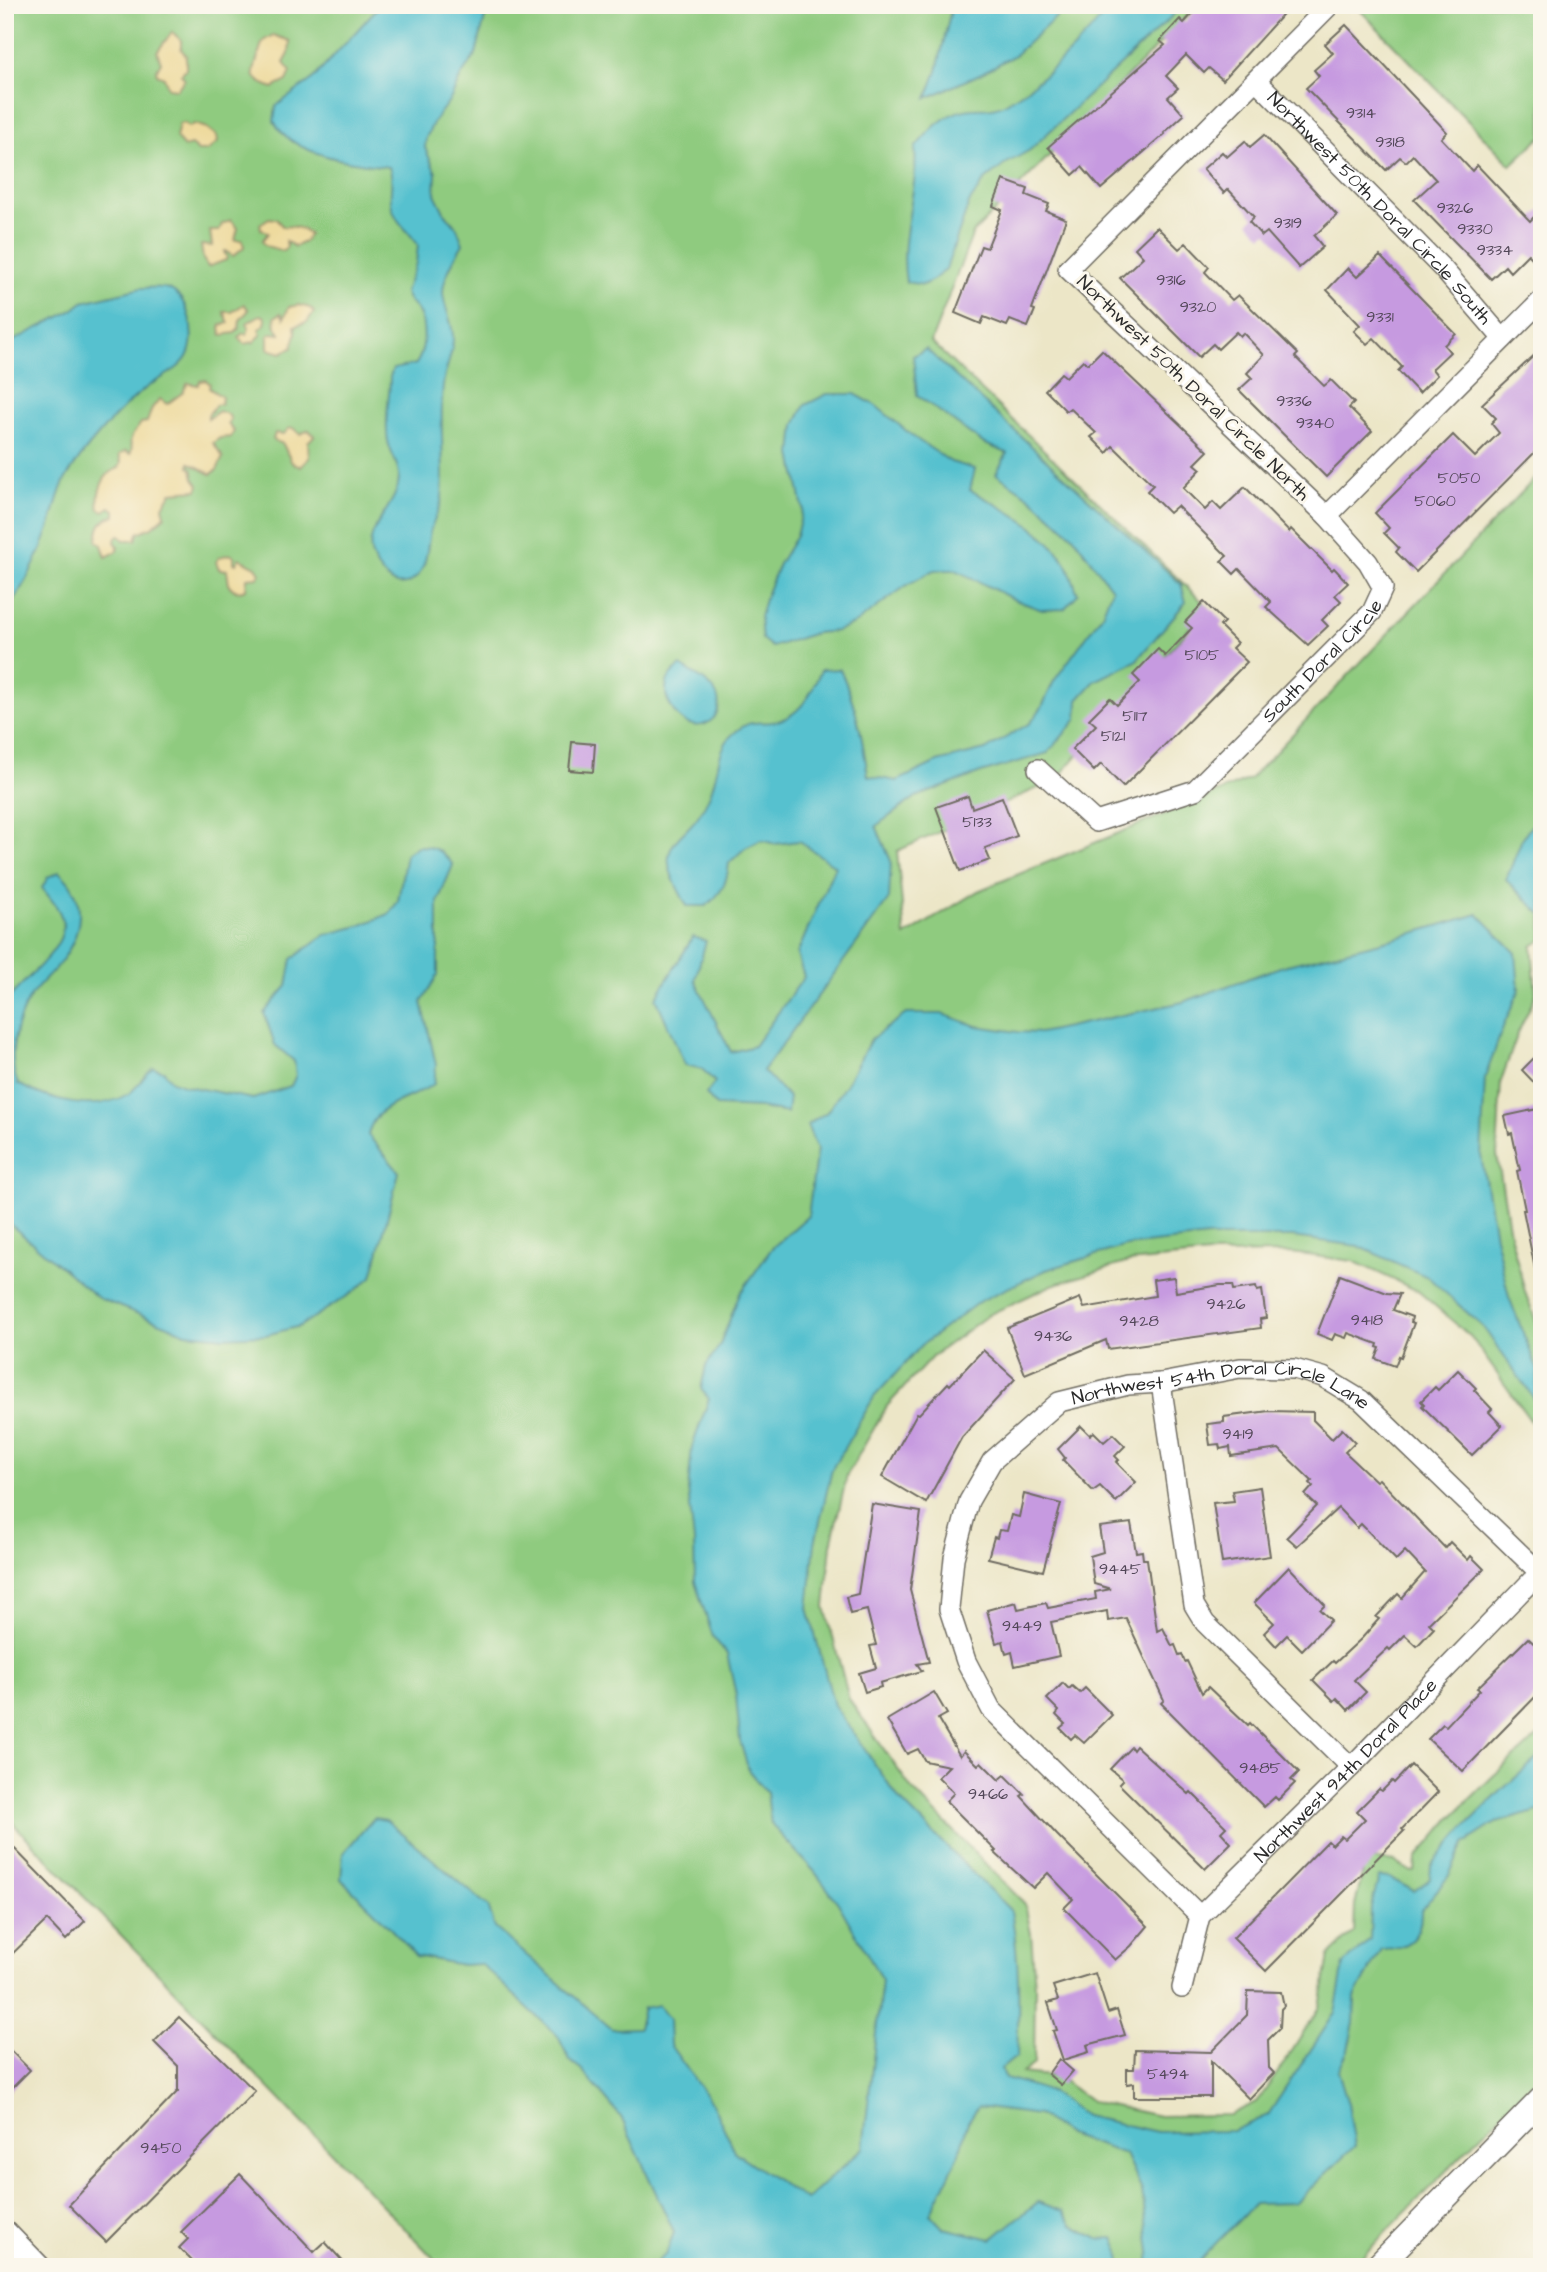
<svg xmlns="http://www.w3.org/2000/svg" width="1547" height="2272" viewBox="0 0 1547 2272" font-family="'Architects Daughter',sans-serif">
<rect width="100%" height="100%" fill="#fbf7ec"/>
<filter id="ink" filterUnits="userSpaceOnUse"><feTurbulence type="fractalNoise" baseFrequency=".0143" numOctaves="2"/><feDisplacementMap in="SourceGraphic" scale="14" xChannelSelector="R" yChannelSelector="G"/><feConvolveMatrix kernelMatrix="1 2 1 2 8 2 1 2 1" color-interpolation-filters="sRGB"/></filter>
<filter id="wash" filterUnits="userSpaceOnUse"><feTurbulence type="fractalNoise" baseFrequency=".00686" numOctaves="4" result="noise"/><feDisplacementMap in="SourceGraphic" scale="28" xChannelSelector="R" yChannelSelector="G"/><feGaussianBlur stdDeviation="1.57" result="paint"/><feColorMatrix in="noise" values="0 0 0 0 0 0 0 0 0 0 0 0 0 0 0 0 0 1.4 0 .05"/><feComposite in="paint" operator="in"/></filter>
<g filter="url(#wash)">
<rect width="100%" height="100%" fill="#ece6c7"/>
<!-- green -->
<g fill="#8fcb7f" stroke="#5d7b55" stroke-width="2">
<polygon points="5,5 1198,5 973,233 931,342 1208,607 1056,780 897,851 905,936 978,891 1250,779 1542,471 1542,940 1532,946 1536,994 1518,1033 1501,1081 1497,1155 1510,1233 1525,1292 1542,1337 1542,1437 1471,1337 1418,1291 1353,1261 1291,1253 1209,1254 1129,1262 1052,1285 988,1315 933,1356 887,1406 847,1475 831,1545 825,1607 849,1699 911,1788 1025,1904 1031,1934 1035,1986 1034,2064 1022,2073 1058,2077 1091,2101 1159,2116 1230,2115 1257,2102 1285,2062 1320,2007 1329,1956 1354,1932 1355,1905 1366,1859 1395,1862 1412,1872 1415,1871 1416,1859 1451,1818 1492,1777 1542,1733 1542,2073 1352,2267 442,2267 5,1815"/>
<polygon points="1355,5 1542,5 1542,136 1511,165"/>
</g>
<!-- sand -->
<g fill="#eeda9e" stroke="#8c8264" stroke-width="2">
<polygon points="172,32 181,40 181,49 186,55 186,69 181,74 185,79 177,89 168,88 164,77 157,74 156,71 161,62 157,52"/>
<path d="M273,35l17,6 -1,13 -5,9 7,9 -4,9 -14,7c-6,-3 -16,-5 -19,-13 -1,-3 7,-31 9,-33 1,-3 8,-5 10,-7z"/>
<polygon points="184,123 189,127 194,124 207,128 217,136 218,142 207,151 198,151 191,145 184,147 176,138 179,124"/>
<path d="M269,218l7,1 7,8c8,-2 20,1 26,7l-3,6 -11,7 -9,-6 1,6 -4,4 -17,-5 -4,-5 6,-8 -7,-4 -1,-5z"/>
<polygon points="231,220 238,228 235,240 242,240 244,247 233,256 225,251 224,252 227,257 226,260 208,267 203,259 201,245 212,246 210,231 219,231 222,224"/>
<polygon points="244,304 249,310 240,320 239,328 235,333 222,335 220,328 221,325 229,323 224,312 232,312"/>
<polygon points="299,305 310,308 314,312 307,322 295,326 296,334 292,348 281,353 268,349 268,336 272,333 280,334 276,327 275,317 281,313 284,318 289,307"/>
<polygon points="260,315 264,316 266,321 264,326 259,329 261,335 254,342 244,344 239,337 243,333 247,334 249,327 247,323"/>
<path d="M206,380l4,4 -1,4 13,9 -1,7 -5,1 -8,10v4l11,-8 9,3 3,6 -3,4 6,7 -3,6 -11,1 -7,5 10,14 -6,13 -6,4 -21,-11 -1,4 3,1 2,10 5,7 -2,5 -25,2 -9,14 2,10 -13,11 -14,6 -2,7h-12l-5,-5 -3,2 -1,5 3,4v5l-12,6 -4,-12 -5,-4c1,-13 4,-23 18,-25v-6l-5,-3 -6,4 -5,-2c-3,-16 3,-36 20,-41l2,-6 -2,-7 7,-4 4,3 2,-5c-5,-12 3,-16 9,-26l6,-1 5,-14 8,-9 7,5 15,-11 6,-10 10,2 2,-4z"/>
<polygon points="293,428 300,434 309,430 314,436 308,442 309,458 301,467 292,463 283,444 273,440 275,433 284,434 288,429"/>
<path d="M229,554l5,2v7l2,1 3,-6 17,9 4,6 -2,4 -11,1 -1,11c-8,3 -11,3 -17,-4l-2,-15 -8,-1 -3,-7 4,-5z"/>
</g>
<!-- water -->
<g fill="#56c1cf" stroke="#40767d" stroke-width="2">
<path d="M380,5h108l-12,49 -15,22 -10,22 -17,23 -8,17 -1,10 11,25 -1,21 9,18 13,16 6,16c-8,13 -20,34 -20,49 1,16 11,30 10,47 0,15 -9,31 -10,46 -4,37 2,75 -1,111 -2,16 -11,25 -13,40 -2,14 -3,34 -16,43 -7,6 -17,6 -24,0 -47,-44 10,-65 10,-104 0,-12 -9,-23 -11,-35 -4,-20 2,-43 2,-64l3,-8 23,-5c9,-13 11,-40 1,-54 -5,-7 -10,-9 -12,-18l11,-29 2,-18c-8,-13 -22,-22 -26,-38 -4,-13 3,-27 -3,-40 -35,-4 -98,-11 -115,-46l2,-15 38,-28z"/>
<polygon points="952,5 1069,5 1015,55 980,74 927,98 937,71"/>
<path d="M1112,5h72l-154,145 -23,13 -22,17 -16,23 -23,66 -13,11 -10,5 -17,-3c-8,-46 13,-89 9,-134 13,-16 28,-34 50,-38 16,-3 25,2 41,-7 39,-23 78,-63 106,-98z"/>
<path d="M141,288c8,0 19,-2 27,1 21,7 29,47 20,66 -7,15 -29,23 -42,33 -27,21 -64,63 -81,92 -8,15 -10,31 -15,46 -11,31 -24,60 -45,85v-266l68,-35 10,-8z"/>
<path d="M926,349l255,235 5,18 -50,59 -41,20 -17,19 -1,19 -29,34 -67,20 -65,24 -40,29 15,35 -2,38 -126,172 26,26 -2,16 -27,-5 -44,-2 -10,-12 9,-12 -13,-13 -17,-4 -29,-67 37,-61 13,4 -11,39 36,72 23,-6 50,-69 -7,-23 38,-88 -36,-25 -24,3 -14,-4 -16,8 -16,15c-2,20 -7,30 -23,43h-19c-7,-13 -21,-37 -18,-50 2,-14 13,-21 21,-30 8,-8 16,-22 20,-32 8,-18 7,-46 23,-60 17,-15 20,-10 39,-12 28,-4 40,-29 49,-52l19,-1c17,38 22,67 28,107l29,5 40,-19 48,-12 45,-27 12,-16 12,-26 48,-66 10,-26 -39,-53 -43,-39 -34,-23 11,-21 -24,-10 -66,-48 -4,-39z"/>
<path d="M827,394h28l20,11 40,33 36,24 24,7 -5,21c34,18 75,39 96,73 5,9 8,22 12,31l-14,15 -22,1 -27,-10 -59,-30h-22l-27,15 -51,38 -19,8 -21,2 -44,14 -10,-8 -2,-23 7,-23 12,-29 17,-28 7,-27 -11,-55 3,-29 10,-20z"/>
<path d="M681,666c10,7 24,13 32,23 19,24 -14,54 -38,24 -4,-6 -9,-13 -9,-20 -1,-13 5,-20 15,-27z"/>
<polygon points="1542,811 1542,915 1506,880 1522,839"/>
<path d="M417,846c17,0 26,5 36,19l-15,36v74l-16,27 14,63 -2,19c-25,17 -59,18 -66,51l31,37 -27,105 -20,16 -52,33 -34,9 -42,2 -38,-4 -88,-35 -86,-72 -7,-12v-211c14,-20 59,-52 58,-77 0,-14 -13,-28 -21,-38l6,-11 11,-5c30,26 23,62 1,91 -9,12 -21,21 -29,33 -16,24 -24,62 -13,88 32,17 76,30 110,10 10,-6 15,-19 26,-26l10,3 8,10 14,5 67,13 38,-13 5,-11 -2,-14 -19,-16 -11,-32 23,-27 5,-27 33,-24 34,-9 30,-12 9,-13 8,-47z"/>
<path d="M1478,914l38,39 3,38 -16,36 -18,51 -4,78 14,80 14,61 29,74 -3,29 -52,-73 -55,-50 -70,-31 -66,-9h-84l-82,9 -80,24 -66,31 -58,44 -48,52 -42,72 -17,74 -7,65 26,97 65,94 112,112c9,48 8,96 6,145l-16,13 5,9 45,14 34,24 72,16 76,-1 35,-16 67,-102 9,-49 26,-25 1,-32 8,-30 11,1 24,13 16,-12 1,-13 32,-37 40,-40 39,-35v56l-46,13 -31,20 -17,34 -27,33c1,28 -13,39 -40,39l-26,48 -1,26 -6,27 -10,21 10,33 7,42 -60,57 -41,1c-19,22 -42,40 -59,63h-47l2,-15 -8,-61 -17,-37 -57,-19 -30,-20 -60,-8 -10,15 -10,35 -28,57 13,14 49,11 46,-37 25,9 9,14 26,14 16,-1 6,13 1,16h-470l15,-13 8,-22 -53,-115 -40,-48 -11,-8 -12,-25 -77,-72 -19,1 -46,-9 -40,-43 -35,-34 2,-26 31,-35 12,2 102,86 7,22 117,101 26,-1 5,-20 15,-3 11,14 1,26 42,59 24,49 70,47 57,-52 19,-168 -44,-77 -24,-32 -43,-47 -4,-31 -18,-22 -9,-30 -4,-46 -9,-41 -14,-17 -18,-55 -1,-41 -6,-51 4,-43 17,-48 -8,-10 5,-23 14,-21 19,-50 33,-47 36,-32 9,-67 -10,-24 20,-13 19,-28 25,-45 35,-25h36l35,12 41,6 22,1 143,-31 100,-36 110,-27z"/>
</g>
<g id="blocks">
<!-- building -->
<g fill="#c69ae0">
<polygon points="1200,5 1291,5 1223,80 1209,68 1204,73 1186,55 1166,76 1178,88 1168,97 1184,115 1164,133 1165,134 1101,189 1082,167 1073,175 1048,147 1165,45 1160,41 1180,19 1184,23"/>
<polygon points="1346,25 1447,132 1441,138 1472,171 1477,165 1530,221 1542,209 1542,253 1534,260 1528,254 1510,272 1505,266 1491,279 1414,200 1436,180 1413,155 1406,162 1400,157 1386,170 1306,88 1319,76 1314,70 1333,53 1325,44"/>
<polygon points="1264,135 1337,215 1314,236 1323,247 1299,268 1267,232 1262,236 1249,222 1254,217 1228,189 1224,193 1203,169 1222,152 1227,157 1245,141 1250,147"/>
<polygon points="1003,180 1028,189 1026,195 1049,204 1046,211 1066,219 1032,309 1035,310 1028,327 1010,320 1007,326 984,317 981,324 955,313 981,246 987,248 1002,210 993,206"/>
<polygon points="1157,227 1179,249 1186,243 1209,267 1205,272 1232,300 1238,295 1298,354 1295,357 1324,386 1331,380 1354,403 1349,408 1372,431 1326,477 1239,390 1252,378 1247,373 1264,355 1243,333 1240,336 1236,332 1218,349 1213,344 1199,357 1120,278 1143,257 1135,248"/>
<polygon points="1380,256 1456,334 1444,345 1450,352 1432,369 1437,375 1419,393 1398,371 1402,367 1374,338 1367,344 1354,331 1360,325 1327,290 1348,268 1357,277"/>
<polygon points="1542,348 1542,445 1416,572 1396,552 1399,548 1384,533 1389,528 1375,513 1453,435 1475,457 1499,433 1491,423 1496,418 1482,404"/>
<polygon points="1102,350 1208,451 1195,464 1201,469 1183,488 1205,510 1213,502 1221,510 1245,487 1289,532 1291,529 1332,570 1334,568 1348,583 1335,595 1341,601 1322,620 1328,626 1308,645 1266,607 1271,602 1239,569 1234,574 1221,561 1227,556 1177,506 1169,513 1147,491 1153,485 1113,446 1107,453 1091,437 1096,433 1070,408 1066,411 1045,390 1061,373 1066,377 1083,360 1088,364"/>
<polygon points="1204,602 1224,622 1220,626 1237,643 1232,648 1247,662 1123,787 1101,764 1094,771 1072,749 1096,725 1089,719 1110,698 1117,705 1140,682 1133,675 1158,649 1165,656 1192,628 1185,622"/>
<polygon points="572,742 595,744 593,772 569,770"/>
<polygon points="968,796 972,808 1002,797 1017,836 985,848 990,860 960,871 936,807"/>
<polygon points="1542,1050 1542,1091 1522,1070"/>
<polygon points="1542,1108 1542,1268 1535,1269 1523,1210 1525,1210 1517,1171 1520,1170 1512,1133 1509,1134 1505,1116"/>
<polygon points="1340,1275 1387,1293 1400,1294 1393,1310 1412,1317 1411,1322 1414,1323 1401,1357 1399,1356 1395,1366 1376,1359 1380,1348 1377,1347 1378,1344 1348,1333 1346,1338 1335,1334 1332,1340 1317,1334"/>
<polygon points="1174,1277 1176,1292 1220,1285 1233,1285 1234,1290 1256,1287 1257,1291 1262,1290 1266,1318 1260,1319 1261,1328 1108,1349 1106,1340 1025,1374 1007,1328 1080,1298 1084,1308 1155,1296 1153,1280"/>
<polygon points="983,1350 1015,1379 962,1437 926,1503 882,1477 917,1413 919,1414 948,1383 950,1385"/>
<polygon points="1458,1370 1476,1388 1474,1390 1492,1409 1489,1412 1502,1426 1472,1455 1422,1406 1424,1404 1421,1401 1435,1387 1438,1390"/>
<polygon points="1269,1411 1313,1412 1313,1420 1332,1439 1342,1429 1355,1442 1345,1452 1376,1481 1379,1479 1445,1548 1450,1542 1468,1560 1471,1556 1484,1569 1429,1623 1434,1628 1417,1646 1405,1635 1390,1650 1388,1648 1354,1680 1366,1692 1348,1710 1337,1698 1334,1701 1313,1680 1333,1661 1335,1663 1362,1638 1379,1619 1376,1617 1398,1594 1402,1598 1425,1572 1405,1551 1396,1560 1361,1524 1357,1528 1338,1508 1297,1546 1287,1537 1317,1506 1305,1495 1313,1486 1310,1483 1312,1481 1279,1449 1231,1456 1230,1447 1220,1449 1219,1444 1210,1445 1207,1424 1224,1422 1224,1417"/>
<polygon points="1081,1426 1090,1435 1094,1432 1104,1442 1113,1434 1125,1446 1115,1456 1119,1460 1116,1462 1136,1482 1116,1502 1100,1486 1093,1491 1063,1460 1065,1458 1058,1449"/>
<polygon points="1260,1487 1270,1556 1222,1563 1213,1503 1234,1501 1232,1491"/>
<polygon points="1024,1494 1061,1504 1043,1571 988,1558 994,1537 997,1538 999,1530 1007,1531 1011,1515 1019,1517"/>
<polygon points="872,1504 921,1512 910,1590 929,1662 917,1664 922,1671 880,1683 881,1687 865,1692 859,1673 876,1668 870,1646 876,1645 867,1610 850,1614 846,1597 858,1594"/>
<polygon points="1131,1523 1136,1552 1142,1551 1143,1559 1147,1559 1157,1631 1163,1628 1172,1646 1175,1645 1179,1655 1182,1654 1185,1662 1187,1661 1202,1693 1208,1687 1248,1725 1250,1723 1299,1772 1291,1780 1295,1783 1278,1800 1275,1797 1264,1807 1161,1703 1164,1700 1126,1618 1108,1621 1107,1611 1051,1622 1059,1656 1015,1666 1012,1652 1006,1654 1003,1641 996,1643 987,1610 1016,1602 1018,1609 1046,1603 1048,1608 1096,1599 1095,1592 1111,1589 1094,1584 1090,1556 1103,1552 1099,1527"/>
<polygon points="1289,1567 1325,1605 1320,1610 1331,1620 1302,1650 1287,1635 1276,1646 1264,1633 1274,1623 1254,1603"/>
<polygon points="1528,1638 1542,1651 1542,1690 1463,1771 1428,1739 1443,1724 1446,1726 1480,1690 1477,1688"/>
<polygon points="1063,1683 1069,1689 1072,1686 1080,1693 1085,1688 1112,1715 1084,1743 1075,1735 1071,1739 1060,1728 1065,1724 1056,1715 1059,1711 1047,1699"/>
<polygon points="934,1692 947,1714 938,1719 960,1756 964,1751 978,1765 981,1762 999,1780 1005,1775 1024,1794 1021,1796 1057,1835 1148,1926 1131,1946 1115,1960 1064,1908 1073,1899 1048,1873 1033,1888 994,1852 996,1851 946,1801 954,1793 938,1777 949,1766 925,1761 918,1749 907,1754 887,1720"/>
<polygon points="1136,1746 1189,1794 1191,1792 1226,1827 1221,1832 1231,1843 1205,1869 1119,1784 1123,1780 1110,1769 1131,1747 1133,1750"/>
<polygon points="1411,1765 1438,1792 1402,1829 1404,1831 1266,1971 1233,1938 1328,1841 1332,1845 1341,1836 1345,1839 1365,1819 1357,1811 1379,1789 1382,1791 1392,1781 1394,1783"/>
<polygon points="5,1839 85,1921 66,1940 47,1920 5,1961"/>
<polygon points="1095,1973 1108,2013 1117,2010 1125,2035 1087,2045 1089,2052 1063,2060 1053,2031 1057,2030 1048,2003 1058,2000 1053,1986"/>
<polygon points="1248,1991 1281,1992 1284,2006 1281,2009 1280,2028 1268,2040 1269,2068 1274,2073 1249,2099 1211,2061 1211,2097 1134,2097 1134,2083 1127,2084 1127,2069 1134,2069 1135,2050 1211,2052 1247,2015"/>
<polygon points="179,2017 255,2091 106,2242 69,2205 178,2091 178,2066 154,2042"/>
<polygon points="5,2045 30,2070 5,2095"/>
<polygon points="1059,2059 1073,2071 1061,2085 1048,2074"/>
<polygon points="240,2174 314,2252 325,2242 348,2267 198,2267 179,2248 188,2239 181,2232"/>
</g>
</g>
</g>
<g filter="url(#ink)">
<use href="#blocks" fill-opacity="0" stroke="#6f6c62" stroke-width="2"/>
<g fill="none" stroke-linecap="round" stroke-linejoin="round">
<!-- minor casing -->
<g stroke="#6f6c62" stroke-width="22">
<g id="minor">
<path id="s1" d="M1256,80l187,189 60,70"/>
<polyline points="1327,516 1542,300"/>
<path id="s2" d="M1038,769l58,53 99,-32 177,-178 11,-24 -15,-26 -41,-46 -259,-247 262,-264"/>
<polyline points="1161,1383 1194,1605 1205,1623 1351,1767"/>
<path id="s3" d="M1200,1916l-209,-207 -25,-48 -17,-52 5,-51 15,-57 23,-40 67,-59 69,-17 33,-2 79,-15 54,1 29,8 38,23 178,172"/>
<path id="s4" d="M1182,1988l18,-72 151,-149 191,-197"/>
</g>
</g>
<!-- tertiary casing -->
<g stroke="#6f6c62" stroke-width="27">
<g id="tertiary">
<polyline points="5,2233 38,2267"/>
<polyline points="1377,2267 1542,2099"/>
</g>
</g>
<!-- minor -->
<use href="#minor" stroke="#fff" stroke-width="19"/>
<!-- tertiary -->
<use href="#tertiary" stroke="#fff" stroke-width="24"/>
</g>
</g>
<g text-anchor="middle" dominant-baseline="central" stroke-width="6" stroke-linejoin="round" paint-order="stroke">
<!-- number labels -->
<g font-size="16" fill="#524758">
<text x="1361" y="113">9314</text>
<text x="1390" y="142">9318</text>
<text x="1455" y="208">9326</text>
<text x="1288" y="223">9319</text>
<text x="1475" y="229">9330</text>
<text x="1495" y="250">9334</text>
<text x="1171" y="280">9316</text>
<text x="1198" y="307">9320</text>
<text x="1380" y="317">9331</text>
<text x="1294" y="401">9336</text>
<text x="1315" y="423">9340</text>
<text x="1459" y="478">5050</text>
<text x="1435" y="501">5060</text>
<text x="1202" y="655">5105</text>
<text x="1135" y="716">5117</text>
<text x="1113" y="736">5121</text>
<text x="977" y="822">5133</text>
<text x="1226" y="1304">9426</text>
<text x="1367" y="1320">9418</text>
<text x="1139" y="1321">9428</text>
<text x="1053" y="1336">9436</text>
<text x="1238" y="1434">9419</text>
<text x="1120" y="1569">9445</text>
<text x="1022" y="1626">9449</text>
<text x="1260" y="1768">9485</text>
<text x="988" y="1794">9466</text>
<text x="1168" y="2074">5494</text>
<text x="161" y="2148">9450</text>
</g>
<!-- street labels -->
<g font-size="19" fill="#2b2b2b" stroke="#fbf7ec">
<text stroke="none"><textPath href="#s1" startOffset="178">Northwest 50th Doral Circle South</textPath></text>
<text transform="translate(1193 388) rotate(44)">Northwest 50th Doral Circle North</text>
<text stroke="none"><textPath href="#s2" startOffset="364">South Doral Circle</textPath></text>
<text stroke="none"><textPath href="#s3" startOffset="816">Northwest 54th Doral Circle Lane</textPath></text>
<text stroke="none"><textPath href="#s4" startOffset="280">Northwest 94th Doral Place</textPath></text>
</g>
</g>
<!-- margin -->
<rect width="1547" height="2272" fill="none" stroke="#fbf7ec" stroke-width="28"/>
</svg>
